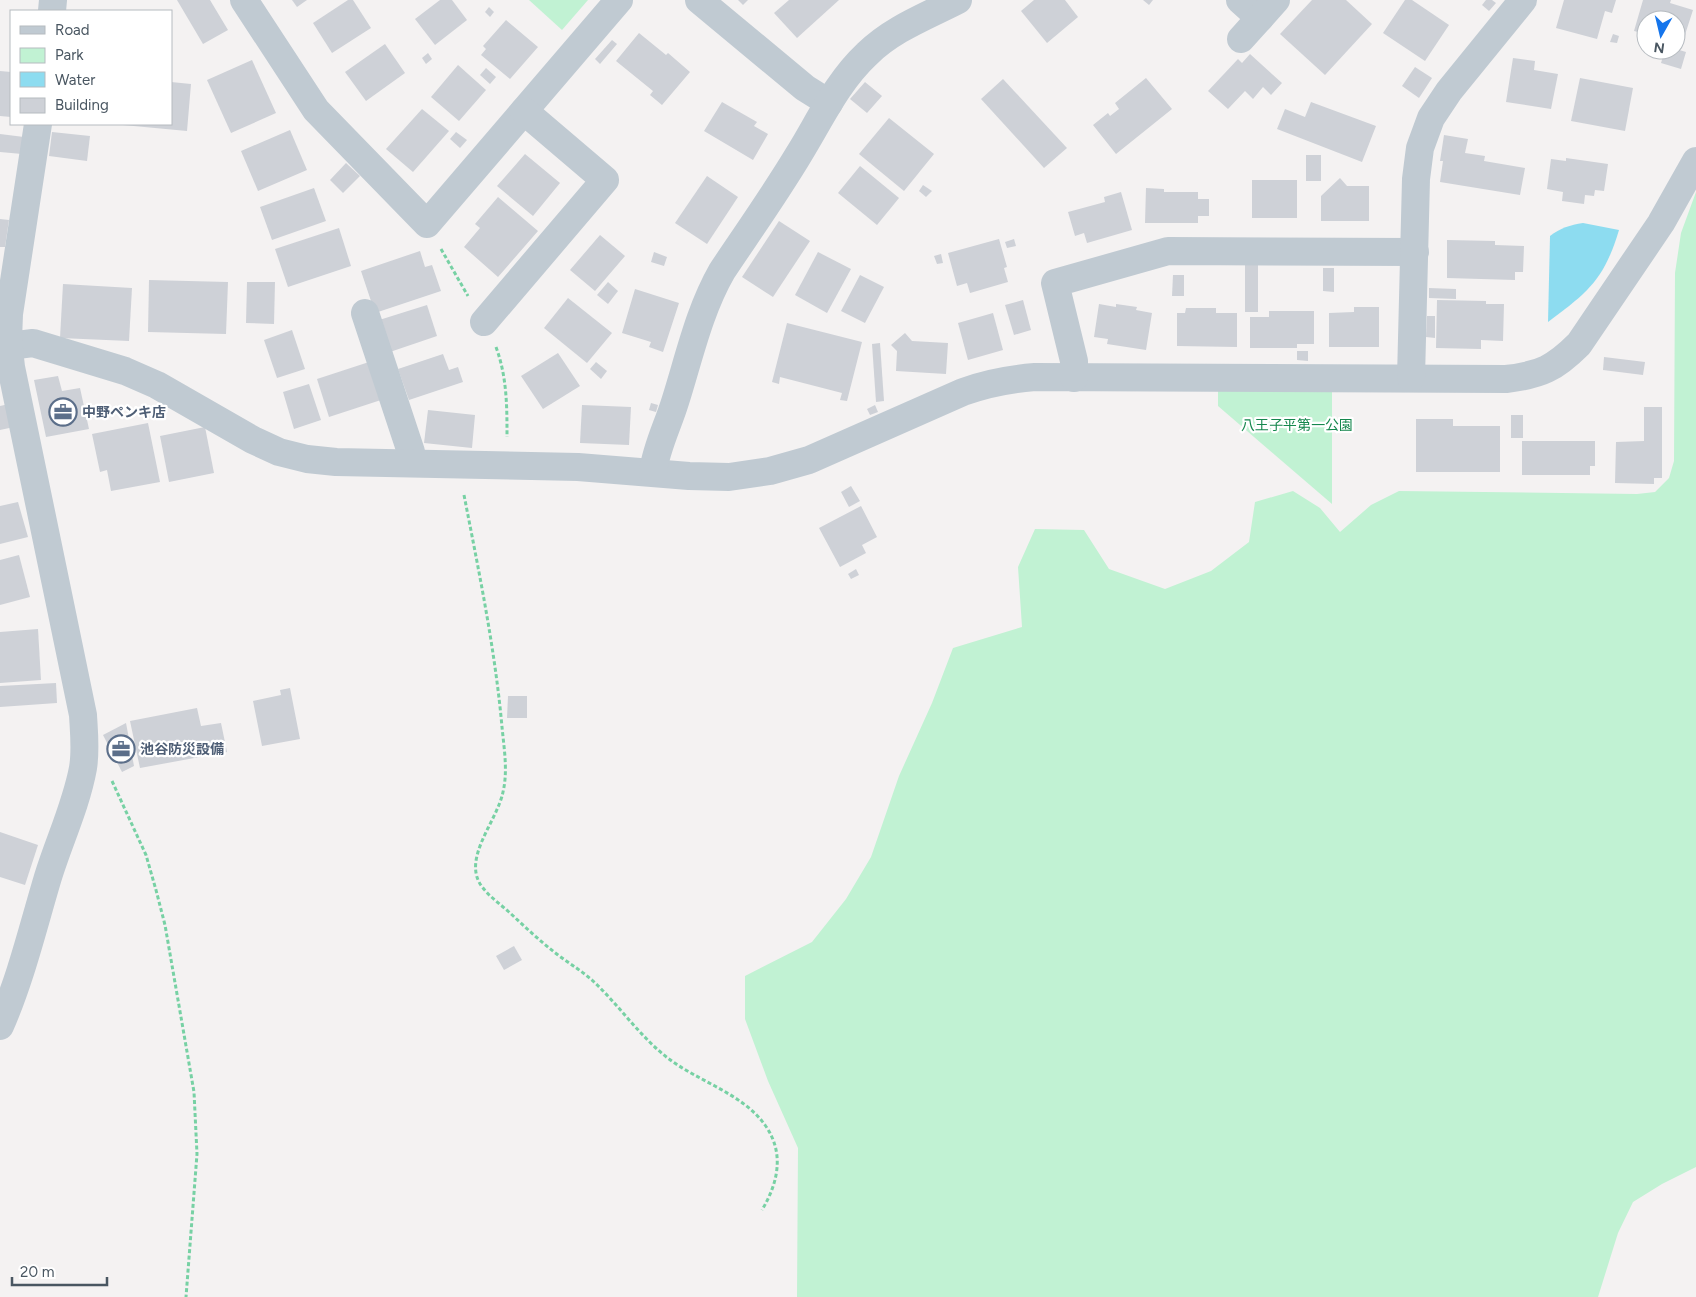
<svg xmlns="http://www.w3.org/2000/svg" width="1696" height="1297" viewBox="0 0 1696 1297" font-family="Figtree,'Noto Sans JP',sans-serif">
<rect width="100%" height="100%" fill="#f4f2f2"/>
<!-- green -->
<g fill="#c1f2d3">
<polygon points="529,0 588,0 562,30"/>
<polygon points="1696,192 1696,1167 1662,1184 1633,1202 1618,1233 1598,1297 797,1297 798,1148 768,1081 745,1019 745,976 812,942 846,899 871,857 899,776 932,703 953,648 1022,627 1018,567 1035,529 1084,530 1109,569 1165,589 1211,571 1249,542 1255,502 1293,491 1320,508 1340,532 1371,505 1399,491 1637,494 1655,492 1669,478 1674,461 1675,273 1681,233"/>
<polygon points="1218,390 1332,390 1332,504 1218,406"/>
</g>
<!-- water -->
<path fill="#8ddcf0" d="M1583,223l36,7c-15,50 -31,62 -71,92l2,-86c10,-8 20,-11 33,-13z"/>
<!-- building -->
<g fill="#ced1d7">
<polygon points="177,0 210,0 228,30 203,44"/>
<polygon points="292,0 307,0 297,7"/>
<polygon points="348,0 353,0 371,28 332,53 313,23"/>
<polygon points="440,0 452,0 467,20 435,45 415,19"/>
<polygon points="738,0 748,0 743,5"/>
<polygon points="789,0 839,0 797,38 774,13"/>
<polygon points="1034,0 1065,0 1078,17 1047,43 1021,11"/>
<polygon points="1143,0 1153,0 1149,5"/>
<polygon points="1312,0 1346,0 1372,24 1325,75 1280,34"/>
<polygon points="1405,0 1412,0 1449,25 1425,61 1383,33"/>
<polygon points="1486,0 1492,0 1496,3 1489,11 1482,5"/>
<polygon points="1564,0 1616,0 1612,13 1605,11 1597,39 1556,28"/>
<polygon points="1643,0 1671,0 1670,3 1693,10 1682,44 1676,43 1676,20 1646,20 1646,34 1634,31"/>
<polygon points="489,7 494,12 490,17 485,12"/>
<polygon points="506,20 538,47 510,79 481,55 486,49 483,46"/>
<polygon points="639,33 666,55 668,53 690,72 662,105 650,95 653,91 616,61"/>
<polygon points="1613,34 1619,36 1617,43 1610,42"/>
<polygon points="612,40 617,44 600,64 595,59"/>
<polygon points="385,44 405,73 366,101 345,72"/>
<polygon points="1676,49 1686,52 1681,69 1661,63 1665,50 1676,50"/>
<polygon points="428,53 432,59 426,64 422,58"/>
<polygon points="1250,54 1282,83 1271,95 1263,87 1253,99 1245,91 1228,109 1208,91 1238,59 1242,63"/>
<polygon points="1513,58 1535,61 1534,70 1558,74 1551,109 1506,102"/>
<polygon points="252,60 276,113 231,133 207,80"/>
<polygon points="458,65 486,90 459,121 431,97"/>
<polygon points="1415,67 1432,78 1419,98 1402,86"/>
<polygon points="486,68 496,77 490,84 480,75"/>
<polygon points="0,71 11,72 11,117 0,116"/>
<polygon points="1146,78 1172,109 1116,154 1093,125 1108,113 1110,116 1119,109 1115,103"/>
<polygon points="1580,78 1633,88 1625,131 1571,121"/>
<polygon points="1003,79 1067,148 1044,168 981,99"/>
<polygon points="171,82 191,84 187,131 123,125 123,124 171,124"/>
<polygon points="865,82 882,96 867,113 850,99"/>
<polygon points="722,102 757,122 754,126 768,134 753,160 704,131"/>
<polygon points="1311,102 1376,126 1362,162 1277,129 1285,109 1305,117"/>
<polygon points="422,109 449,131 413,172 386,149"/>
<polygon points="889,118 934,154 904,191 859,154"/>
<polygon points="290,130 307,170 258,191 241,151"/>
<polygon points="52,132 90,136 87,161 49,156"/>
<polygon points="456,132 467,140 460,148 450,139"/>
<polygon points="0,134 24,137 22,154 0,152"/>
<polygon points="1444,135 1468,139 1465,153 1485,156 1484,161 1525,168 1520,195 1440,182 1443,161 1440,161"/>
<polygon points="525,154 560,183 533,216 497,186"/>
<rect x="1306" y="155" width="15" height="26"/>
<polygon points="1566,158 1608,164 1604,191 1595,190 1594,196 1585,195 1584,204 1562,201 1563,192 1547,189 1551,159 1566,161"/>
<polygon points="346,163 360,176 343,193 330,180"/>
<polygon points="860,166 899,198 877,225 838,193"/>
<polygon points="707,176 738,197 707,244 675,223"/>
<polygon points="1340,178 1347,186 1369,186 1369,221 1321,221 1321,196"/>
<rect x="1252" y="180" width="45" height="38"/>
<polygon points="923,185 932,191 926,197 919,191"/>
<polygon points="314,188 326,221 272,240 260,207"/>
<polygon points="1146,188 1164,189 1164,192 1198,192 1198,199 1209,199 1209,216 1198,216 1198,223 1145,223"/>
<polygon points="1121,192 1132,230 1087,243 1084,233 1075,236 1068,212 1105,202 1104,197"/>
<polygon points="498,197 538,231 498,277 464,247 480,228 475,224"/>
<polygon points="0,219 9,220 5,247 0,247"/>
<polygon points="779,221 810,241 773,297 742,277"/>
<polygon points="339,228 351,266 288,287 275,249"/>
<polygon points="600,235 625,256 595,291 570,270"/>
<polygon points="999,239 1007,267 1004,268 1008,282 970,293 967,283 957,286 948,253"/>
<polygon points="1014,239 1016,246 1007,248 1005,242"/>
<polygon points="1447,240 1495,241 1495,245 1524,246 1523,272 1515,272 1515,280 1447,278"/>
<polygon points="420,251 425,267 432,265 441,291 375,313 361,271"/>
<polygon points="654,252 667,257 664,266 651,262"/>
<polygon points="818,252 851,269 827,313 795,295"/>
<polygon points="941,254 943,263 937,264 934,256"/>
<rect x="1245" y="265" width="13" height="47"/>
<polygon points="1323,268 1334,268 1334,292 1323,291"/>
<polygon points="860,275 884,287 865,323 841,311"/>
<polygon points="1173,275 1184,275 1184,296 1172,296"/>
<polygon points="149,280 228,282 226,334 148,332"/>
<polygon points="247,282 275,282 274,324 246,323"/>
<polygon points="608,282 618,291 608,304 597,295"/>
<polygon points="63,284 132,288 129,341 60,338"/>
<polygon points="1429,288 1456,289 1456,299 1429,298"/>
<polygon points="635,289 679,303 663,352 649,347 651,342 622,333"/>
<polygon points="568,298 612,333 587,363 544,328"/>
<polygon points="1023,300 1031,330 1014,335 1005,305"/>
<polygon points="1437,300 1486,301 1486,304 1504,304 1503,341 1481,340 1481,349 1436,348"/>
<polygon points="1099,304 1116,307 1116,304 1137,307 1136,310 1152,313 1146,350 1107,344 1108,339 1094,337"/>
<polygon points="427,305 437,336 387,353 376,321"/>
<polygon points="1354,307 1379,307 1379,347 1329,347 1329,313 1354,312"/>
<polygon points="1186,308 1216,308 1216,313 1237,313 1237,347 1177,346 1177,313 1185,313"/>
<polygon points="1269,311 1314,311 1314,344 1297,344 1297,348 1250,348 1250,317 1269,317"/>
<polygon points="993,313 1003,350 968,360 958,323"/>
<polygon points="1427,316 1435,316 1435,338 1426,337"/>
<polygon points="787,323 862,342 847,401 840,400 842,393 780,377 779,384 772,382"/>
<polygon points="292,330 305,369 277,378 264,340"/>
<polygon points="905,333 912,341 948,343 946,374 896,371 897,351 891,345"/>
<polygon points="880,343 884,401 876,402 872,344"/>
<polygon points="1297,351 1308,351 1308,361 1297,360"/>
<polygon points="558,353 580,386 543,409 521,376"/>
<polygon points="443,354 449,370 458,367 463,382 409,400 398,369"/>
<polygon points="1604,357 1645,362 1643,375 1603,370"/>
<polygon points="369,362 381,400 329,417 317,379"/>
<polygon points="596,362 607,371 601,379 590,369"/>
<polygon points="58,376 62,391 80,388 89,429 46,437 34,380"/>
<polygon points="309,384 321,420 294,429 283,392"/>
<polygon points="651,403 658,405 656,412 649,410"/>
<polygon points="9,404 14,427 0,430 0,406"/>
<polygon points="582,405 631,407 629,445 580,443"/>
<polygon points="875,405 878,412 870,415 867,409"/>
<polygon points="1644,407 1662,407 1662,478 1654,478 1654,484 1615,483 1616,442 1644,441"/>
<polygon points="428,410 475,415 472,448 424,443"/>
<rect x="1511" y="415" width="12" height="23"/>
<polygon points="1416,419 1453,419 1453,426 1500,426 1500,472 1416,472"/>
<polygon points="148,423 160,482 111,491 107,470 100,472 92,434"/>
<polygon points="205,427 214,473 169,482 160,436"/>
<polygon points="1522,441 1595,441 1595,466 1590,466 1590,475 1522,475"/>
<polygon points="851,486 860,501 849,507 841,492"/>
<polygon points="18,502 28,537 0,544 0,506"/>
<polygon points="861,506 877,537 862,545 866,553 840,567 819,528"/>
<polygon points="19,555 30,597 0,605 0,560"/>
<polygon points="856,569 859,575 851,579 848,574"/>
<polygon points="38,629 41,680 0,683 0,632"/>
<polygon points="56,683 57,703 0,707 0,686"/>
<polygon points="290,688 300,739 262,746 253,701 281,695 280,690"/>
<polygon points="508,696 527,696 527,718 507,718"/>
<polygon points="197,708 201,726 221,723 227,752 140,768 130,721"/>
<polygon points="126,723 134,766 122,772 103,735"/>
<polygon points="0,832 38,845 25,885 0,877"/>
<polygon points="514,946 522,960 504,970 496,956"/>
</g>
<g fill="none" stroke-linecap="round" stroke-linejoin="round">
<!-- path -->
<g stroke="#77d1a4" stroke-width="3" stroke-dasharray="4 2.5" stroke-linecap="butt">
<polyline points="441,249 468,296"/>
<path d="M496,347c11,30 11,59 11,90"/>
<path d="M464,495c15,77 31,154 38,232 2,21 6,44 1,65 -6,30 -43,68 -20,96 7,9 17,16 26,24 16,15 32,30 49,43 12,9 24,16 35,26 26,24 47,56 76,78 29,22 74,35 96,66 20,28 13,58 -3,85"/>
<polyline points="112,781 146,855 156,890 165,925 194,1092 197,1154 186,1297"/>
</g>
<!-- street -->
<g stroke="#c0cad2" stroke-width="28">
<polyline points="244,0 316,110 427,224 619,0"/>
<polyline points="699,0 805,88 829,103"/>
<polyline points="1240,0 1260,18"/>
<polyline points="52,11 53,0"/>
<polyline points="1241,39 1276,0"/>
<polyline points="365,313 411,452 410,463"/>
<polyline points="484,322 605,180 524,111"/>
<path d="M0,330l9,16 24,-3 92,28 32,14 96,55 26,12 28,7 29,3 242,5 111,9 40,1 41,-6 39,-11 154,-68c24,-9 47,-13 72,-15l471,2c35,-4 49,-11 73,-35l82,-121 35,-62"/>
<polyline points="1074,378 1074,361 1055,283 1168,251 1415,252"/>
<polyline points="1411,378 1416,179 1420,148 1431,118 1449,91 1523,0"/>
<path d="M653,472c3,-24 15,-47 22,-70 14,-44 24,-91 47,-131 26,-39 53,-77 77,-117 21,-34 38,-72 68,-100 25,-25 60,-38 91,-54"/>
<path d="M0,1026c21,-48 33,-99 48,-149 11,-36 28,-71 35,-109 3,-18 1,-35 0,-53l-72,-348 -3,-27 1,-26 29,-190"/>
</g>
</g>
<!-- icons -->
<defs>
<g id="office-ring" transform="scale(1.4375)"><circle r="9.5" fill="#fff" stroke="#5c6f8a" stroke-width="1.5"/><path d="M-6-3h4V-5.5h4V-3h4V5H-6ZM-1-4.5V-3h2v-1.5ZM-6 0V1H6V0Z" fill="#5c6f8a"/></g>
</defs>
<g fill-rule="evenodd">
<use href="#office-ring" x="63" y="412"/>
<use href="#office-ring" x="121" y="749"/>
</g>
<g text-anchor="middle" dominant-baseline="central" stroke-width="4.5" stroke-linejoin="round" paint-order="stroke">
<!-- service labels -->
<g font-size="14" font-weight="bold" fill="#4e5e75" stroke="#fff" text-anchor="start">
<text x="82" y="412">中野ペンキ店</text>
<text x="140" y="749">池谷防災設備</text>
</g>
<!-- park labels -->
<g font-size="14" fill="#15874d" stroke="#fff">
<text x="1297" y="425">八王子平第一公園</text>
</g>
</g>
<!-- legend -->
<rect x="10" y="10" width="162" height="115" fill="#ffffff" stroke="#b6bbc0"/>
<rect x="20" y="26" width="25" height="8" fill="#c0cad2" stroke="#b6bbc0"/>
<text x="55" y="35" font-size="15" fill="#495661">Road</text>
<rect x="20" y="48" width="25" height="15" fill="#c1f2d3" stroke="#b6bbc0"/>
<text x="55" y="60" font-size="15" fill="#495661">Park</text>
<rect x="20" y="72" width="25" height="15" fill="#8ddcf0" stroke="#b6bbc0"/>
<text x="55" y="85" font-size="15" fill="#495661">Water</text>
<rect x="20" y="98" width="25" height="15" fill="#ced1d7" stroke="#b6bbc0"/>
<text x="55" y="110" font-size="15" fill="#495661">Building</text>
<!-- north arrow -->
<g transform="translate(1661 35) rotate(188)"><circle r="24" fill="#ffffff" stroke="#b6bbc0"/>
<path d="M0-4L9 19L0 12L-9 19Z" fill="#1575ec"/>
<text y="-8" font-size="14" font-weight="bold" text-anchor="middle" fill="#495661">N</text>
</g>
<!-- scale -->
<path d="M12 1277v8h95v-8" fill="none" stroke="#495661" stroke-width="2.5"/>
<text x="20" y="1277" font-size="15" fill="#495661" stroke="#ffffff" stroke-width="4" paint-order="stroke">20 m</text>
</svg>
